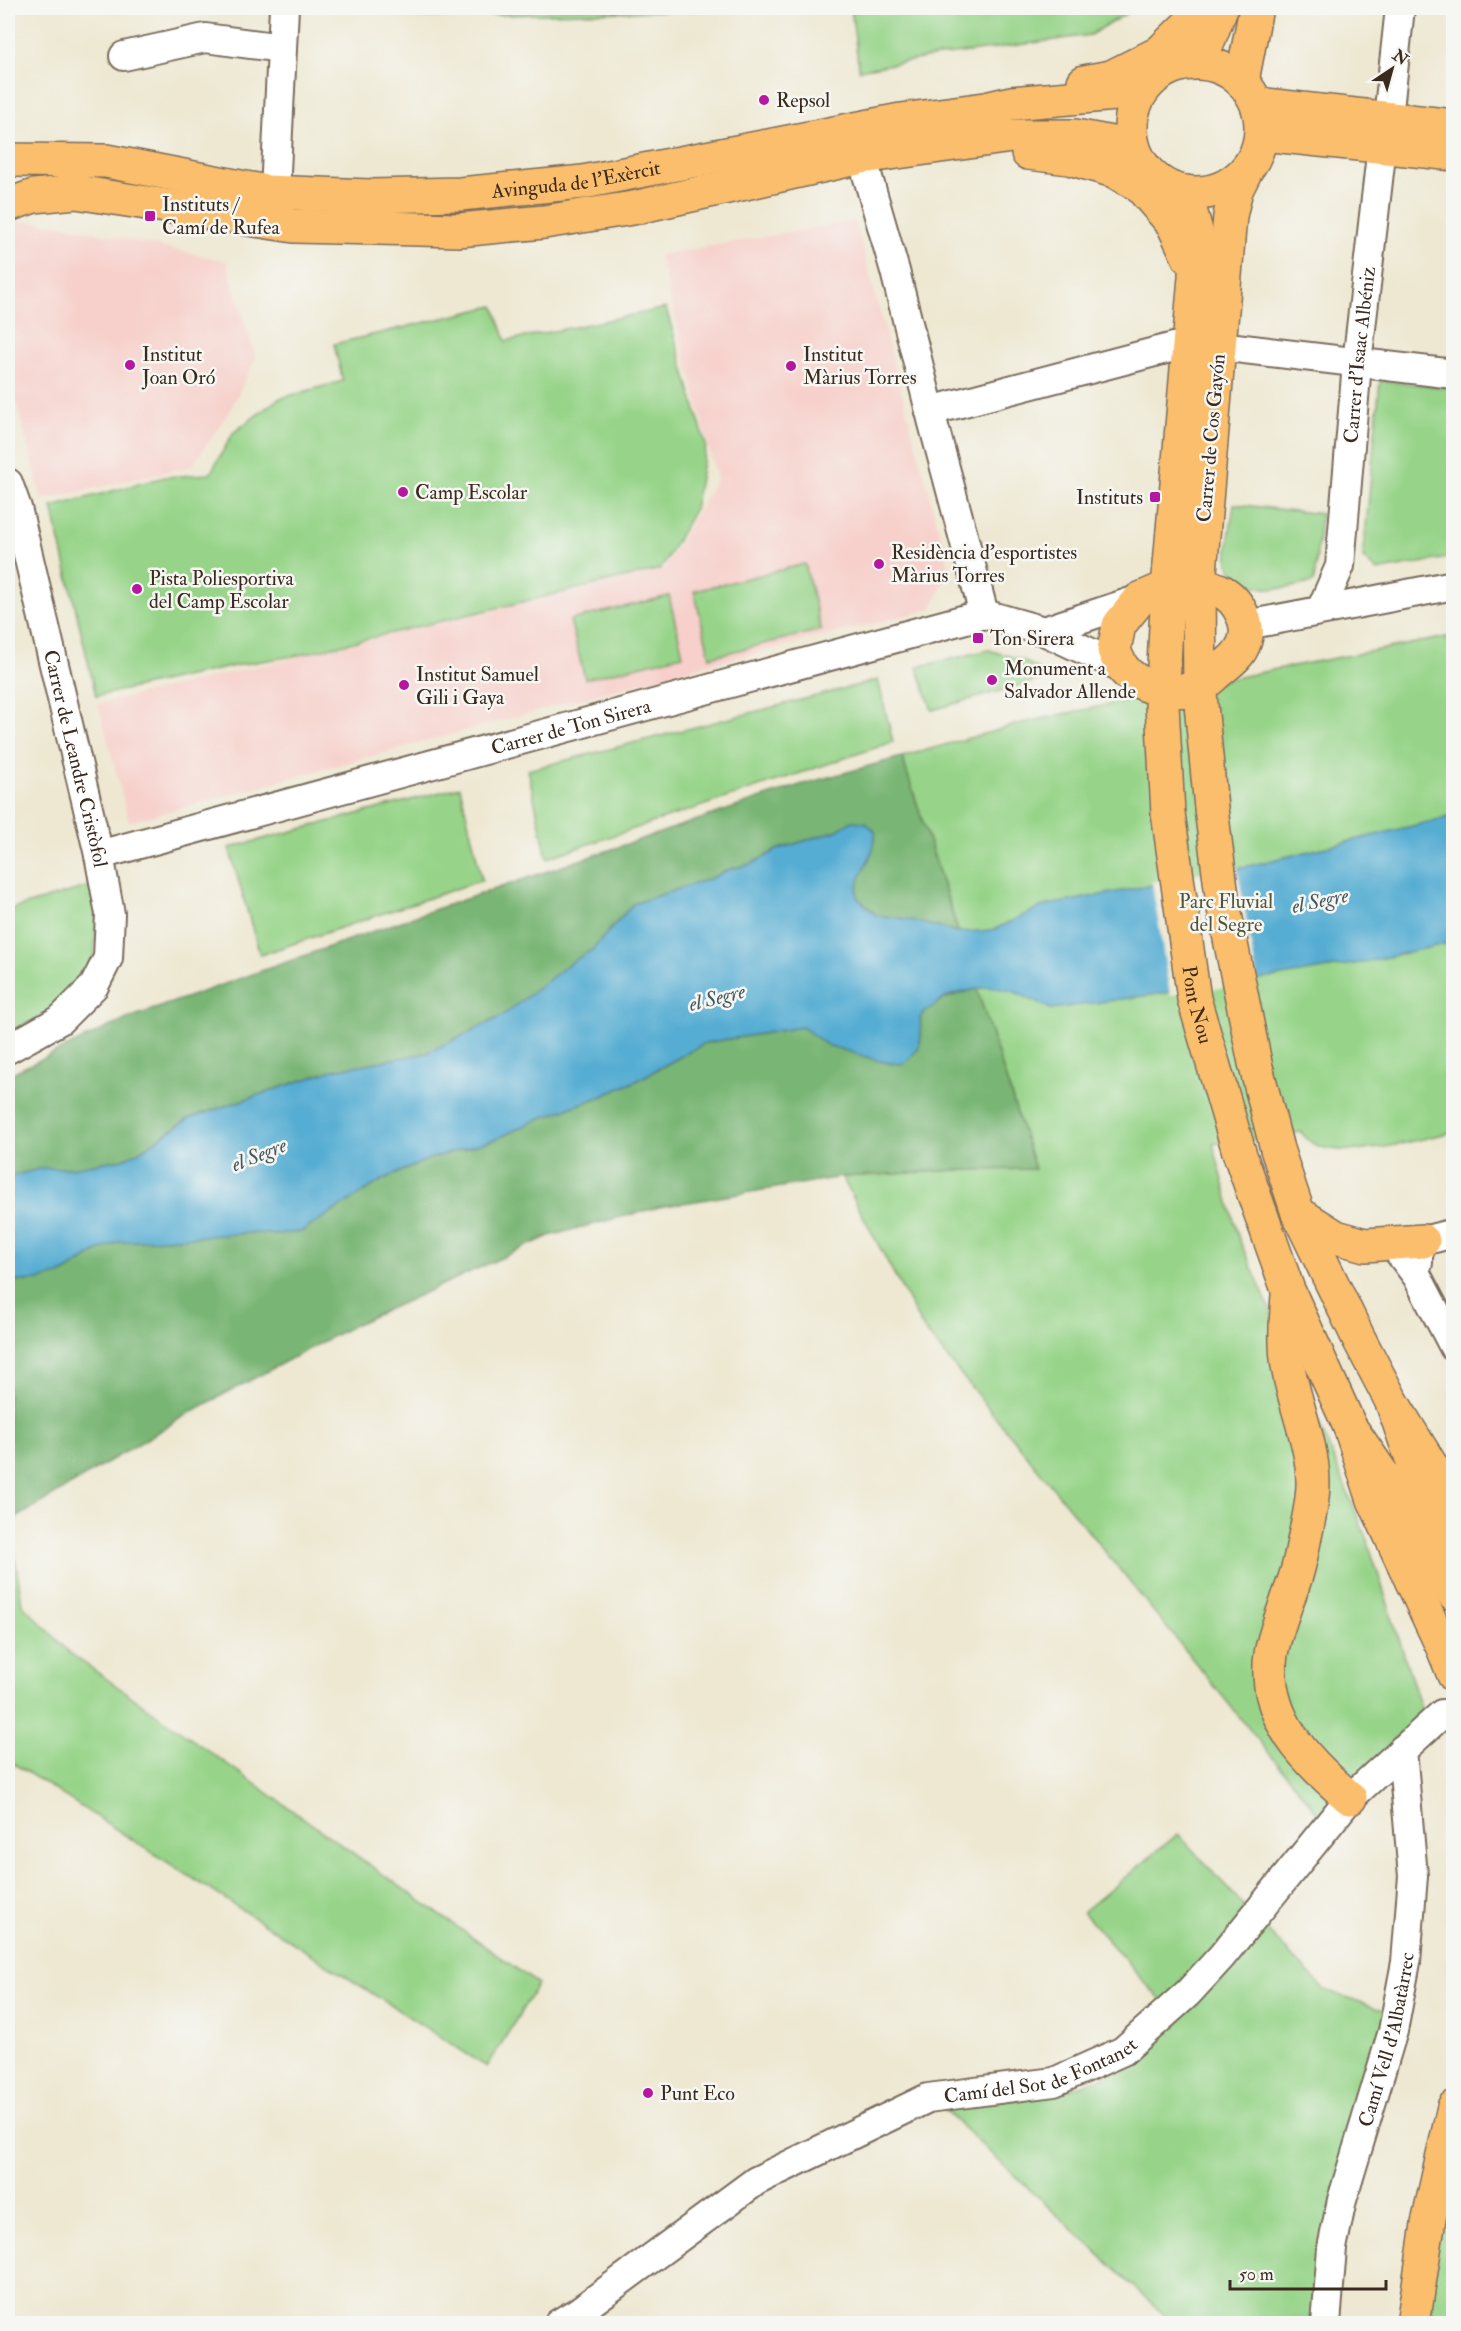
<svg xmlns="http://www.w3.org/2000/svg" width="1461" height="2331" viewBox="0 0 1461 2331" font-family="'IM FELL Double Pica',serif">
<rect width="100%" height="100%" fill="#f6f6f2"/>
<filter id="ink" filterUnits="userSpaceOnUse"><feTurbulence type="fractalNoise" baseFrequency=".0167" numOctaves="2"/><feDisplacementMap in="SourceGraphic" scale="12" xChannelSelector="R" yChannelSelector="G"/><feConvolveMatrix kernelMatrix="1 2 1 2 8 2 1 2 1" color-interpolation-filters="sRGB"/></filter>
<filter id="wash" filterUnits="userSpaceOnUse"><feTurbulence type="fractalNoise" baseFrequency=".008" numOctaves="4" result="noise"/><feDisplacementMap in="SourceGraphic" scale="24" xChannelSelector="R" yChannelSelector="G"/><feGaussianBlur stdDeviation="1.35" result="paint"/><feColorMatrix in="noise" values="0 0 0 0 0 0 0 0 0 0 0 0 0 0 0 0 0 1.4 0 .05"/><feComposite in="paint" operator="in"/></filter>
<g filter="url(#wash)">
<rect width="100%" height="100%" fill="#eee8d2"/>
<!-- built -->
<g fill="#f7d0cb">
<polygon points="11,221 57,224 226,261 256,358 229,412 192,466 42,500 8,372 8,259 18,257 14,243"/>
<polygon points="855,221 950,570 931,609 699,667 129,822 98,704 663,571 717,478 659,255"/>
</g>
<!-- green -->
<g fill="#97d489" stroke="#697f54" stroke-width="1.5">
<polygon points="352,8 790,8 417,17"/>
<polygon points="851,8 1136,8 1090,35 932,57 859,70"/>
<polygon points="494,306 506,341 666,308 706,445 694,510 661,569 299,655 244,664 96,696 52,507 165,477 210,474 233,433 278,399 343,381 334,344"/>
<polygon points="1380,381 1453,388 1453,557 1377,571 1363,558"/>
<path d="M1234,504l87,10 -7,68c-26,7 -54,13 -76,-6 -6,-4 -9,-8 -10,-15 -2,-16 4,-40 6,-57z"/>
<polygon points="805,564 821,630 710,657 694,591"/>
<polygon points="669,596 683,655 585,679 570,620"/>
<path d="M1453,636v496c-39,8 -95,27 -134,14 -8,-2 -13,-8 -18,-14l-88,12 26,95 63,143 66,160 54,169 -102,105 -397,-488 -81,-151 116,-7 77,-1 -133,-412 124,-35 251,-53z"/>
<polygon points="989,650 1025,661 1050,677 932,710 917,667"/>
<polygon points="878,680 893,742 547,858 528,770"/>
<polygon points="460,787 482,880 260,955 229,848"/>
<polygon points="90,886 97,909 94,956 77,992 53,1010 8,1034 8,910"/>
<polygon points="10,1522 22,1604 70,1653 538,1984 487,2067 8,1760 8,1523"/>
<polygon points="1178,1834 1248,1910 1165,2005 1083,1912"/>
<polygon points="1258,1921 1325,1990 1390,2012 1318,2323 1173,2323 939,2105 1036,2097 1080,2086 1109,2074 1140,2051"/>
<polygon points="1453,2146 1453,2323 1423,2324"/>
</g>
<!-- forest -->
<g fill="#79b675" stroke="#5a704a" stroke-width="1.5">
<path d="M902,757l56,175 -52,-13 -30,-4 -20,-19c-1,-23 21,-39 19,-65h-39l-57,18 -28,15 -21,5 -18,9 -79,26 -41,46 -19,11 -71,55 -75,37 -94,17 -143,48 -55,36 -12,5 -53,9h-27l-35,9v-102l118,-56 290,-103 384,-131z"/>
<path d="M977,989l58,180 -77,1 -116,7 -183,30 -110,29 -197,90 -163,87 -181,110v-241l30,-2 24,-6 34,-22 23,-10 130,-9 26,1 26,-2 81,-52 47,-21 67,-20 45,-21 61,-22 34,-15 69,-38 97,-16 26,18 64,19 26,-15c5,-10 1,-18 2,-28 3,-19 42,-28 57,-32z"/>
</g>
<!-- water -->
<path fill="#56add3" stroke="#486c78" stroke-width="1.5" d="M1453,816v126l-82,19 -120,20 -200,28 -36,-17 -17,-4 -12,-1 -18,4 -20,5 -25,17 -3,5 1,19 -3,12 -13,14 -7,1 -19,-3 -52,-16 -25,-18 -97,16 -69,38 -34,15 -61,22 -45,21 -67,20 -47,21 -81,52 -26,2 -26,-1 -130,9 -23,10 -34,22 -24,6 -30,2v-105l35,-9h27l53,-9 12,-5 55,-36 143,-48 94,-17 75,-37 71,-55 19,-11 41,-46 79,-26 18,-9 22,-5 27,-15 57,-18 16,-10 13,1 10,9c2,26 -20,42 -18,66l19,18 30,4 50,13 26,-1 13,-2 48,-23 189,-36z"/>
<!-- pier -->
<polygon fill="#eee8d2" points="1237,866 1258,983 1170,995 1152,882"/>
</g>
<g filter="url(#ink)">
<g fill="none" stroke-linecap="round" stroke-linejoin="round">
<!-- minor casing -->
<g stroke="#7a6c5d" stroke-width="32">
<g id="minor">
<polyline points="124,56 205,38 282,48"/>
<polyline points="1388,118 1400,8"/>
<polyline points="862,157 895,271 933,423 984,614"/>
<polyline points="275,192 284,8"/>
<polyline points="1219,346 1454,374"/>
<polyline points="930,411 1189,343"/>
<path id="s1" d="M8,483l9,25 82,347 11,59 -2,44 -14,28 -34,34 -52,29"/>
<path id="s2" d="M1321,610l19,-44 17,-203 25,-217"/>
<polyline points="1247,625 1454,585"/>
<polyline points="1044,631 1140,599"/>
<path id="s3" d="M99,855l885,-241 60,17 79,37"/>
<polyline points="1392,1243 1417,1276 1454,1347"/>
<polyline points="1418,1263 1418,1255 1423,1241 1454,1233"/>
<path id="s4" d="M558,2324l20,-12 178,-131 172,-83 126,-16 69,-31 65,-58 34,-37 128,-158 92,-84"/>
<path id="s5" d="M1326,2324l6,-76 10,-48 51,-169 13,-69 7,-86 -11,-126"/>
</g>
</g>
<!-- major casing -->
<g stroke="#7a6c5d" stroke-width="36">
<g id="major">
<polyline points="1200,62 1221,8"/>
<circle cx="1196" cy="128" r="65"/>
<polyline points="1242,81 1256,8"/>
<polyline points="1084,82 1111,77 1159,53 1205,8"/>
<polyline points="1257,104 1454,126"/>
<polyline points="1261,134 1454,154"/>
<polyline points="1028,153 1069,158 1114,171 1139,185 1173,224 1189,258"/>
<path id="s6" d="M8,160l98,1 161,31 104,4 89,-2 123,-12 318,-62 84,-11 26,-6 129,-11"/>
<polyline points="1245,172 1236,190 1230,216 1199,584 1200,694 1211,808 1223,904 1255,1063 1277,1149 1298,1213 1359,1339 1392,1402 1454,1503"/>
<path id="s7" d="M1185,192l11,39 -1,46 -27,310 -6,118 6,108 26,186 46,156 48,135 62,137 24,73 69,148 11,27"/>
<polyline points="8,205 34,196 76,192 294,226 459,230 544,222 633,208 862,157 1012,136 1075,136 1133,147"/>
<path d="M1187,584c11,0 22,1 32,6 18,8 33,34 25,53 -4,12 -15,20 -24,27 -7,6 -14,14 -22,17 -24,9 -61,1 -76,-20 -3,-5 -6,-11 -8,-17l5,-25 21,-26 28,-12z"/>
<polyline points="1298,1213 1336,1237 1365,1245 1423,1241"/>
<path d="M1288,1295c-2,26 -4,52 1,77 7,36 24,74 24,111 0,20 -5,39 -9,58 -2,10 -4,21 -7,31 -8,27 -21,54 -26,82 -9,63 35,107 79,144"/>
<polyline points="1413,2324 1429,2218 1454,2107"/>
</g>
</g>
<!-- highway casing -->
<g stroke="#7a6c5d" stroke-width="36">
<g id="highway">
<polyline points="1392,1402 1419,1479 1454,1537"/>
<polyline points="1350,1427 1396,1494 1454,1594"/>
</g>
</g>
<!-- minor -->
<use href="#minor" stroke="#fff" stroke-width="28"/>
<!-- major -->
<use href="#major" stroke="#fabe6d" stroke-width="33"/>
<!-- highway -->
<use href="#highway" stroke="#fabe6d" stroke-width="33"/>
</g>
</g>
<!-- markers -->
<g fill="#b5179e" stroke="#f6f6f2" stroke-width="2">
<circle cx="764" cy="100" r="6"/>
<rect x="144" y="210" width="12" height="12" rx="3"/>
<circle cx="130" cy="365" r="6"/>
<circle cx="791" cy="366" r="6"/>
<circle cx="403" cy="492" r="6"/>
<rect x="1149" y="491" width="12" height="12" rx="3"/>
<circle cx="879" cy="564" r="6"/>
<circle cx="137" cy="589" r="6"/>
<rect x="972" y="632" width="12" height="12" rx="3"/>
<circle cx="992" cy="680" r="6"/>
<circle cx="404" cy="685" r="6"/>
<circle cx="648" cy="2093" r="6"/>
</g>
<g text-anchor="middle" dominant-baseline="central" stroke-width="5" stroke-linejoin="round" paint-order="stroke">
<!-- poi labels -->
<g font-size="20" fill="#3b2a1e" stroke="#f6f6f2" text-anchor="start">
<text x="776" y="100">Repsol</text>
<text x="162" y="204">Instituts /<tspan x="162" dy="23">Camí de Rufea</tspan></text>
<text x="142" y="354">Institut<tspan x="142" dy="23">Joan Oró</tspan></text>
<text x="803" y="354">Institut<tspan x="803" dy="23">Màrius Torres</tspan></text>
<text x="415" y="492">Camp Escolar</text>
<text x="1143" y="497" text-anchor="end">Instituts</text>
<text x="891" y="552">Residència d'esportistes<tspan x="891" dy="23">Màrius Torres</tspan></text>
<text x="149" y="578">Pista Poliesportiva<tspan x="149" dy="23">del Camp Escolar</tspan></text>
<text x="990" y="638">Ton Sirera</text>
<text x="1004" y="668">Monument a<tspan x="1004" dy="23">Salvador Allende</tspan></text>
<text x="416" y="674">Institut Samuel<tspan x="416" dy="23">Gili i Gaya</tspan></text>
<text x="660" y="2093">Punt Eco</text>
</g>
<!-- street labels -->
<g font-size="20" fill="#3b2a1e" stroke="#f6f6f2">
<text stroke="none"><textPath href="#s6" startOffset="572">Avinguda de l'Exèrcit</textPath></text>
<text stroke="none"><textPath href="#s2" startOffset="260">Carrer d'Isaac Albéniz</textPath></text>
<text transform="translate(1211 438) rotate(-85)">Carrer de Cos Gayón</text>
<text stroke="none"><textPath href="#s3" startOffset="489">Carrer de Ton Sirera</textPath></text>
<text stroke="none"><textPath href="#s1" startOffset="284">Carrer de Leandre Cristòfol</textPath></text>
<text stroke="none"><textPath href="#s7" startOffset="818">Pont Nou</textPath></text>
<text stroke="none"><textPath href="#s5" startOffset="292">Camí Vell d'Albatàrrec</textPath></text>
<text stroke="none"><textPath href="#s4" startOffset="552">Camí del Sot de Fontanet</textPath></text>
</g>
<!-- park labels -->
<g font-size="20" fill="#525439" stroke="#f6f6f2">
<text x="1226" y="901">Parc Fluvial<tspan x="1226" dy="23">del Segre</tspan></text>
</g>
<!-- water labels -->
<g font-size="21" font-style="italic" fill="#44585d" stroke="#f6f6f2">
<text transform="translate(1320 901) rotate(-12)">el Segre</text>
<text transform="translate(717 998) rotate(-14)">el Segre</text>
<text transform="translate(259 1155) rotate(-22)">el Segre</text>
</g>
</g>
<!-- margin -->
<rect width="1461" height="2331" fill="none" stroke="#f6f6f2" stroke-width="30"/>
<!-- north arrow -->
<g transform="translate(1392 69) rotate(36)" stroke="#f6f6f2" stroke-width="4.5" paint-order="stroke">
<path d="M0-4.5L10 22L0 15L-10 22Z" fill="#3b2a1e"/>
<text y="-9" font-size="16" font-weight="bold" text-anchor="middle" fill="#3b2a1e">N</text>
</g>
<!-- scale -->
<path d="M1230 2280v9h156v-9" fill="none" stroke="#3b2a1e" stroke-width="3"/>
<text x="1239" y="2280" font-size="18" fill="#3b2a1e" stroke="#f6f6f2" stroke-width="4.5" paint-order="stroke">50 m</text>
</svg>
